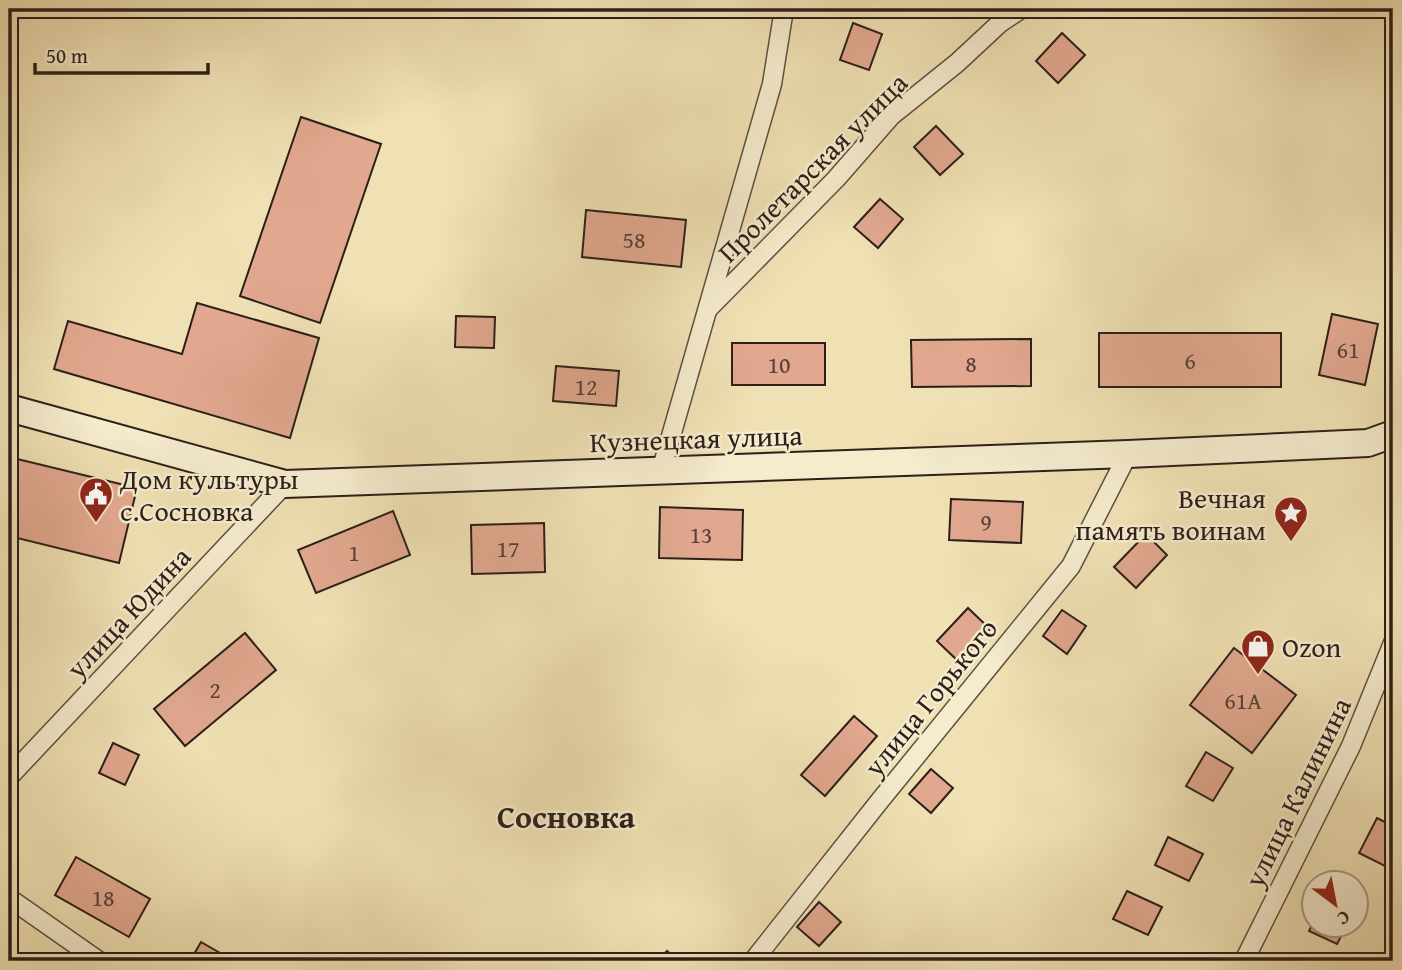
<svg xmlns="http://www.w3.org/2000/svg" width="1402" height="970" viewBox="0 0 1402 970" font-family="'Gentium Book Plus',serif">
<rect width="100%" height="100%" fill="#f0e1b4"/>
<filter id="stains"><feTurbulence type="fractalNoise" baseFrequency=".00286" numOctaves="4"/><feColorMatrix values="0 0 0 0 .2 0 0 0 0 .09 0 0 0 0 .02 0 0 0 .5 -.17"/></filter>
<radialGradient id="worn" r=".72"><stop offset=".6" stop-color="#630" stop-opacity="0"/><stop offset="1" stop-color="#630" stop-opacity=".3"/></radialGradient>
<!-- building -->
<g fill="#e1a88f" stroke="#2c1f1a" stroke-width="2">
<polygon points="853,23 882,34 869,70 840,60"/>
<polygon points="1062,33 1085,55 1058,83 1036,61"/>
<polygon points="301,117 381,144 320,323 240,296"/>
<polygon points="936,126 963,154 940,175 914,147"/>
<polygon points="880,199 903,219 878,248 854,227"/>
<polygon points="586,210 686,220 681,267 582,257"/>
<polygon points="197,303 319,338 290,438 54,369 68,321 182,354"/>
<polygon points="9,305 16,307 9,335"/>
<polygon points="1332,314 1378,324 1365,385 1319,375"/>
<polygon points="456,316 495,317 494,348 455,347"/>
<rect x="1099" y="333" width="182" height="54"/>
<polygon points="1031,339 1031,386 912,387 911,340"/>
<rect x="732" y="343" width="93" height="42"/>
<polygon points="556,366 619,371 616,406 553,401"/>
<polygon points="9,457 137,488 119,563 9,536"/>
<polygon points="951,499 1023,502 1021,543 949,540"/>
<polygon points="660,507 743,510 742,560 659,558"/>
<polygon points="393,511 410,555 316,593 298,550"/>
<polygon points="544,523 545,572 472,574 471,525"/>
<polygon points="1146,534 1167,555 1136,588 1114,567"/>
<polygon points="968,608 990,629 959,662 937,641"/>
<polygon points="1062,610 1086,626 1067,654 1043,636"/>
<polygon points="245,633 276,670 185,746 154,709"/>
<polygon points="1234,648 1296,695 1252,753 1190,705"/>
<polygon points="854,716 877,736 825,796 801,775"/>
<polygon points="113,743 139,755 125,785 99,773"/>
<polygon points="1206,752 1233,768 1213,801 1186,786"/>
<polygon points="931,769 953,788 931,813 909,794"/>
<polygon points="1377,818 1393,826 1393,855 1387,867 1359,853"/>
<polygon points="1168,837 1203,854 1189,881 1155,865"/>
<polygon points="76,857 150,899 129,937 55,895"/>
<polygon points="1127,891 1162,907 1148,935 1113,919"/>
<polygon points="819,902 841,922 819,946 797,927"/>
<polygon points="1314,920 1314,925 1347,925 1337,944 1309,931"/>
<polygon points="201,942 234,961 190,961"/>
<polygon points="9,949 31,961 9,961"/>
<polygon points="667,951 679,961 658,961"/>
</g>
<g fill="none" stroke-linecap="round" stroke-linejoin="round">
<!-- street casing -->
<g stroke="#5d5040" stroke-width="21">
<g id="street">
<polyline points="709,308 836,179 891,116 957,63 1000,23 1021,9"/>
<polyline points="661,471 772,84 784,9"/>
<polyline points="9,777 285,484"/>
<polyline points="9,898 99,961"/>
<polyline points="753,961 878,803 1071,566 1128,454"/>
<polyline points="1244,961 1351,746 1393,643"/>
</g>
</g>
<!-- secondary casing -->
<g stroke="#2c1f1a" stroke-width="30">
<polyline id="secondary" points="9,408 285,484 1128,454 1368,443 1393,434"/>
</g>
<!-- street -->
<use href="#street" stroke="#f5ecce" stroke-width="18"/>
<!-- secondary -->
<use href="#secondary" stroke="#f5ecce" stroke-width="26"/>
</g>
<!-- icons -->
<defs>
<g id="civic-pin" transform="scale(1.75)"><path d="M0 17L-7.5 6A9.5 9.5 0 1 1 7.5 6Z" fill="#8f2418" stroke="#f5ecce"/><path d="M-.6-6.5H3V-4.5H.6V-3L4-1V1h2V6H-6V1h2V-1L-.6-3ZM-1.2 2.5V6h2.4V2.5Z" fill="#fff"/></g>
<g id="sight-pin" transform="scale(1.75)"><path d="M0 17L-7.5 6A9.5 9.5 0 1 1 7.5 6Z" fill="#8f2418" stroke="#f5ecce"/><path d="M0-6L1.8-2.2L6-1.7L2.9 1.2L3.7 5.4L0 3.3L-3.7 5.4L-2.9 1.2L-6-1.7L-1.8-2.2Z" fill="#fff"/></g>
<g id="shop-pin" transform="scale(1.75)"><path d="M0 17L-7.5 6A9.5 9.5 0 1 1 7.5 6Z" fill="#8f2418" stroke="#f5ecce"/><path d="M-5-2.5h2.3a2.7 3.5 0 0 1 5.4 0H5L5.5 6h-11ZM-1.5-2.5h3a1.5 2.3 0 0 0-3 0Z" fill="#fff"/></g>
</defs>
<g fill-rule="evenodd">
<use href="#civic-pin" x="96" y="494"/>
<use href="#sight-pin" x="1291" y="513"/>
<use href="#shop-pin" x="1258" y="646"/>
</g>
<g text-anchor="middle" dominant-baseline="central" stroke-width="5" stroke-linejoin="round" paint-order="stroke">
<!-- number labels -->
<g font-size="24" fill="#594137">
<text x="634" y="239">58</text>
<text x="1348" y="349">61</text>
<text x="1190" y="360">6</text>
<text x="971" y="363">8</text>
<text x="779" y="364">10</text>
<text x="586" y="386">12</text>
<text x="986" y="521">9</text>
<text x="701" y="534">13</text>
<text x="508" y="548">17</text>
<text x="354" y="552">1</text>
<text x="215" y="689">2</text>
<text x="1243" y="700">61А</text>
<text x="103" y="897">18</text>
</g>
<!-- street labels -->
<g font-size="28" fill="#2c1f1a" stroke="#f5ecce">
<text transform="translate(812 167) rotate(-45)">Пролетарская улица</text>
<text transform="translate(696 438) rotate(-2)">Кузнецкая улица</text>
<text transform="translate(128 612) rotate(-47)">улица Юдина</text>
<text transform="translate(930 697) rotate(-51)">улица Горького</text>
<text transform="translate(1297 792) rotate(-64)">улица Калинина</text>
</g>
<!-- poi labels -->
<g font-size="28" fill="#2c1f1a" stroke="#f5ecce" text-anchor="start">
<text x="120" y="478">Дом культуры<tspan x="120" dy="32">с.Сосновка</tspan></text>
<text x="1266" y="497" text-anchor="end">Вечная<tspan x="1266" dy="32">память воинам</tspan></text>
<text x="1282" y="646">Ozon</text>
</g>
<!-- quarter labels -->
<g font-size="32" font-weight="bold" fill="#2c1f1a" stroke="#f5ecce">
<text x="566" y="816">Сосновка</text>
</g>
</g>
<!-- margin -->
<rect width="1402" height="970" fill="none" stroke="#f0e1b4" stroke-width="35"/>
<rect x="10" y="10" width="1381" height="949" fill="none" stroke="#2c1f1a" stroke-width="3.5"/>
<rect x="18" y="18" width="1367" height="935" fill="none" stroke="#2c1f1a" stroke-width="2"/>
<!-- north arrow -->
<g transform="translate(1335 904) rotate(148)"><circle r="33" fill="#f5ecce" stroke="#a59a86" stroke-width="2"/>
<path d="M0-5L12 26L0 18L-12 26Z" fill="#8f2418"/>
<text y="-10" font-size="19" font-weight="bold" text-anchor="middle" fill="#2c1f1a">С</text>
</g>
<!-- scale -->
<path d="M35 63v10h173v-10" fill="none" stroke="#2c1f1a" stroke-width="3.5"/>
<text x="46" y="63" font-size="21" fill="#2c1f1a" stroke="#f5ecce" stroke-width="5" paint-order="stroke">50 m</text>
<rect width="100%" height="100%" filter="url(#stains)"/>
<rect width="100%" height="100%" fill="url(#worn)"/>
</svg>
